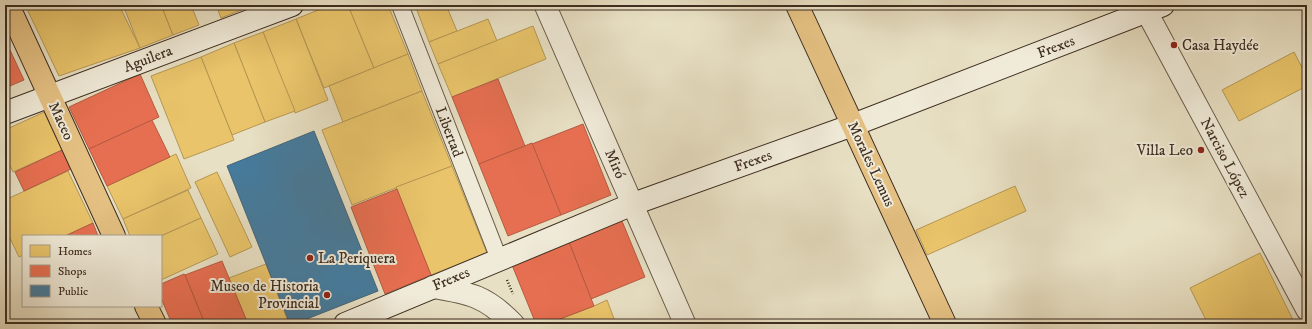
<svg xmlns="http://www.w3.org/2000/svg" width="1312" height="329" viewBox="0 0 1312 329" font-family="'IM FELL DW Pica',serif">
<rect width="100%" height="100%" fill="#e8e0c4"/>
<filter id="stains"><feTurbulence type="fractalNoise" baseFrequency=".005" numOctaves="4"/><feColorMatrix values="0 0 0 0 .2 0 0 0 0 .09 0 0 0 0 .02 0 0 0 .5 -.17"/></filter>
<radialGradient id="worn" r=".72"><stop offset=".6" stop-color="#630" stop-opacity="0"/><stop offset="1" stop-color="#630" stop-opacity=".3"/></radialGradient>
<!-- homes -->
<g fill="#e9c46a" stroke="#b59754">
<polygon points="30,5 119,5 140,48 59,76 26,7"/>
<polygon points="123,5 161,5 173,35 140,48"/>
<polygon points="167,5 191,5 199,25 173,35 162,7"/>
<polygon points="216,5 254,5 221,18"/>
<polygon points="330,5 348,5 374,68 324,88 296,19"/>
<polygon points="348,5 388,5 408,54 374,68"/>
<polygon points="415,5 446,5 457,31 429,42"/>
<polygon points="296,19 328,100 295,113 263,32"/>
<polygon points="488,19 497,41 438,64 429,42"/>
<polygon points="533,26 546,59 452,97 438,64"/>
<polygon points="263,32 295,111 265,122 234,43"/>
<polygon points="234,43 265,122 232,135 201,57"/>
<polygon points="1294,52 1307,77 1307,86 1239,121 1222,90"/>
<polygon points="408,54 422,91 343,122 329,86"/>
<polygon points="201,57 234,140 184,159 151,76"/>
<polygon points="422,91 452,166 352,205 322,130"/>
<polygon points="44,112 62,150 13,172 5,156 5,130"/>
<polygon points="176,154 191,188 123,219 107,186"/>
<polygon points="452,166 487,253 431,275 396,187"/>
<polygon points="68,171 93,223 65,236 23,236 23,255 19,257 5,228 5,200"/>
<polygon points="217,172 252,247 230,257 195,182"/>
<polygon points="1015,186 1026,211 927,255 916,230"/>
<polygon points="188,190 201,218 161,236 130,236 123,219"/>
<polygon points="201,218 218,254 161,280 161,236"/>
<polygon points="1260,253 1295,324 1208,324 1190,288"/>
<polygon points="266,264 289,324 248,324 229,278"/>
<polygon points="607,300 616,324 547,324 594,306"/>
</g>
<!-- shops -->
<g fill="#e76f51" stroke="#b45b42">
<polygon points="10,50 24,80 5,88 5,52"/>
<polygon points="140,74 159,117 89,149 69,107"/>
<polygon points="498,79 525,146 479,164 452,97"/>
<polygon points="152,120 170,157 107,186 89,149"/>
<polygon points="583,124 611,195 561,215 532,144"/>
<polygon points="532,143 561,215 508,236 479,164"/>
<polygon points="62,150 71,169 24,191 15,172"/>
<polygon points="397,189 431,275 385,294 351,207"/>
<polygon points="622,221 645,277 591,299 569,242"/>
<polygon points="93,223 98,236 65,236"/>
<polygon points="569,242 594,306 547,324 536,324 512,265"/>
<polygon points="222,261 229,278 248,324 205,324 185,275"/>
<polygon points="184,274 185,275 205,324 172,324 161,298 161,284"/>
</g>
<!-- public -->
<polygon fill="#457b9d" stroke="#436478" points="314,131 378,291 294,324 290,324 227,166"/>
<g fill="none" stroke-linecap="round" stroke-linejoin="round">
<!-- pedestrian casing -->
<g stroke="#685a49" stroke-width="18">
<polyline id="pedestrian" points="400,5 499,259"/>
</g>
<!-- minor casing -->
<g stroke="#685a49" stroke-width="23">
<g id="minor">
<polyline points="545,5 685,324"/>
<polyline points="1143,5 1307,310"/>
</g>
</g>
<!-- tertiary casing -->
<g stroke="#685a49" stroke-width="24">
<path id="tertiary" d="M433,287c37,6 53,9 80,37"/>
</g>
<!-- secondary casing -->
<g stroke="#3d2d20" stroke-width="24">
<g id="secondary">
<polyline points="5,113 292,5"/>
<polyline points="345,324 633,204 853,125 1163,5"/>
</g>
</g>
<!-- primary casing -->
<g stroke="#3d2d20" stroke-width="24">
<g id="primary">
<polyline points="8,5 114,236"/>
<polyline points="797,5 945,324"/>
<polyline points="146,306 155,324"/>
</g>
</g>
<!-- path -->
<polyline stroke="#3d2d20" stroke-width="2.5" stroke-dasharray="1 2" stroke-linecap="butt" points="507,280 513,294"/>
<!-- pedestrian -->
<use href="#pedestrian" stroke="#f0ebd9" stroke-width="16"/>
<!-- minor -->
<use href="#minor" stroke="#f0ebd9" stroke-width="21"/>
<!-- tertiary -->
<use href="#tertiary" stroke="#f0ebd9" stroke-width="22"/>
<!-- secondary -->
<use href="#secondary" stroke="#f0ebd9" stroke-width="22"/>
<!-- primary -->
<use href="#primary" stroke="#e4c082" stroke-width="22"/>
</g>
<!-- markers -->
<g fill="#8f2418" stroke="#f0ebd9" stroke-width="1.5">
<circle cx="1174" cy="45" r="4"/>
<circle cx="1201" cy="150" r="4"/>
<circle cx="310" cy="258" r="4"/>
<circle cx="327" cy="295" r="4"/>
</g>
<g text-anchor="middle" dominant-baseline="central" stroke-width="4" stroke-linejoin="round" paint-order="stroke">
<!-- poi labels -->
<g font-size="15" fill="#3d2d20" stroke="#f0ebd9" text-anchor="start">
<text x="1182" y="45">Casa Haydée</text>
<text x="1193" y="150" text-anchor="end">Villa Leo</text>
<text x="318" y="258">La Periquera</text>
<text x="319" y="286" text-anchor="end">Museo de Historia<tspan x="319" dy="17">Provincial</tspan></text>
</g>
<!-- street labels -->
<g font-size="15" fill="#3d2d20" stroke="#f0ebd9">
<text transform="translate(1056 47) rotate(-21)">Frexes</text>
<text transform="translate(148 59) rotate(-21)">Aguilera</text>
<text transform="translate(61 121) rotate(65)">Maceo</text>
<text transform="translate(449 132) rotate(69)">Libertad</text>
<text transform="translate(1225 158) rotate(62)">Narciso López</text>
<text transform="translate(753 161) rotate(-20)">Frexes</text>
<text transform="translate(615 164) rotate(66)">Miró</text>
<text transform="translate(871 164) rotate(65)">Morales Lemus</text>
<text transform="translate(451 279) rotate(-23)">Frexes</text>
</g>
</g>
<!-- margin -->
<rect width="1312" height="329" fill="none" stroke="#e8e0c4" stroke-width="20"/>
<rect x="6" y="6" width="1300" height="317" fill="none" stroke="#3d2d20" stroke-width="2"/>
<rect x="10" y="10" width="1292" height="309" fill="none" stroke="#3d2d20"/>
<!-- legend -->
<rect x="22" y="235" width="140" height="72" fill="#f0ebd9" stroke="#a89f8f"/>
<rect x="30" y="245" width="20" height="12" fill="#e9c46a" stroke="#a89f8f"/>
<text x="58" y="255" font-size="12" fill="#3d2d20">Homes</text>
<rect x="30" y="265" width="20" height="12" fill="#e76f51" stroke="#a89f8f"/>
<text x="58" y="275" font-size="12" fill="#3d2d20">Shops</text>
<rect x="30" y="285" width="20" height="12" fill="#457b9d" stroke="#a89f8f"/>
<text x="58" y="295" font-size="12" fill="#3d2d20">Public</text>
<rect width="100%" height="100%" filter="url(#stains)"/>
<rect width="100%" height="100%" fill="url(#worn)"/>
</svg>
